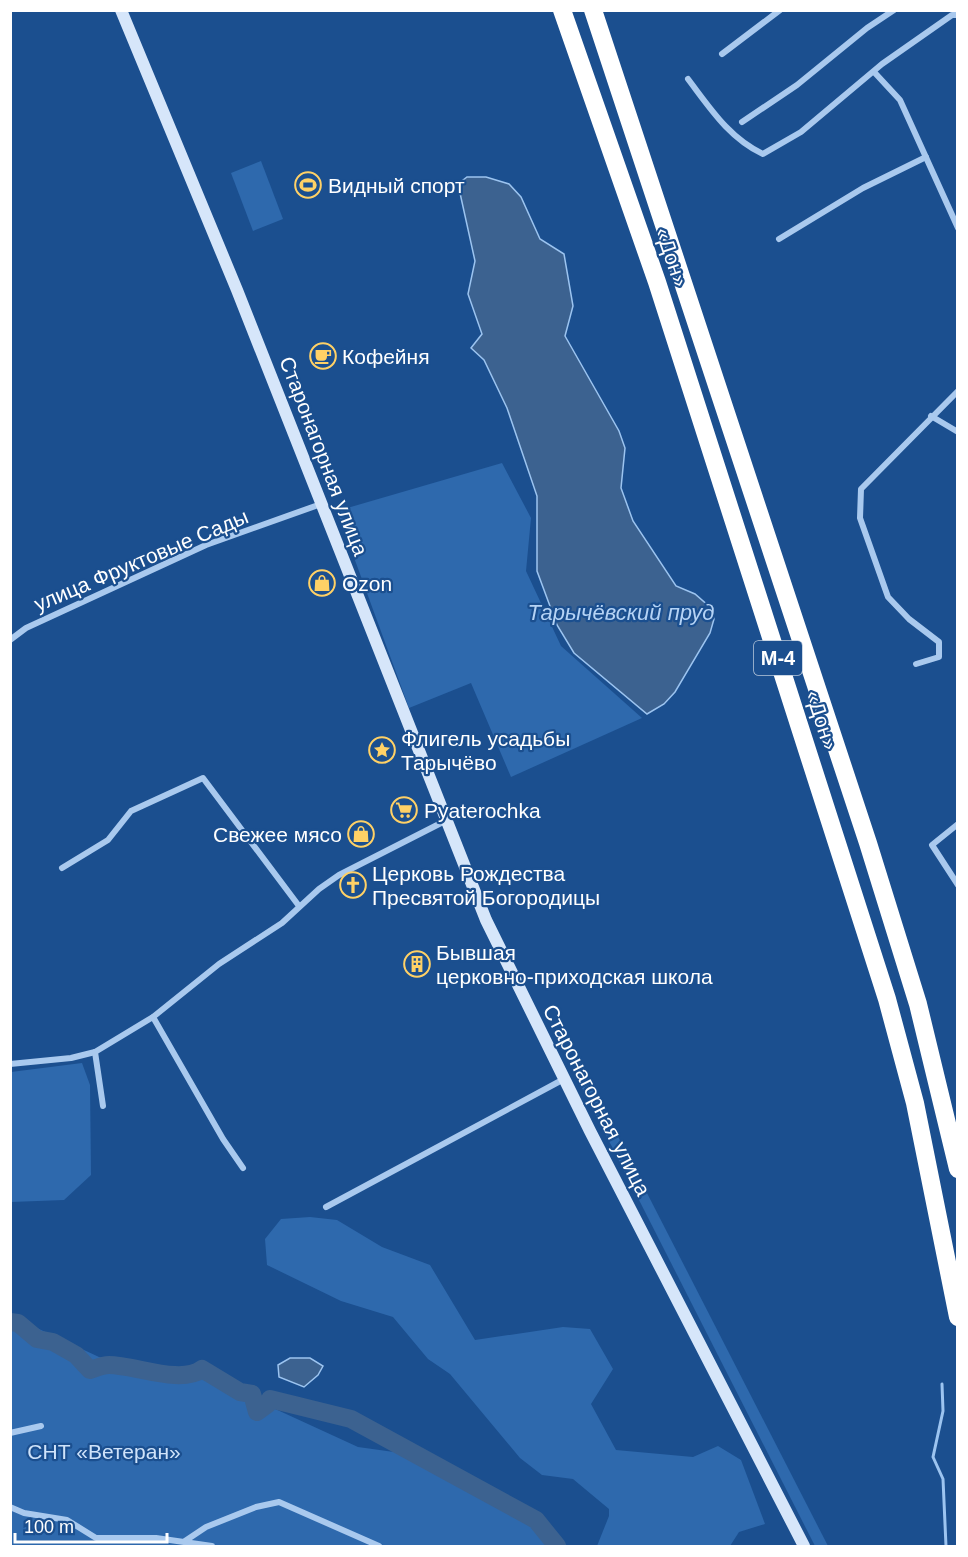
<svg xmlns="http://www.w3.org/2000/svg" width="968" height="1557" viewBox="0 0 968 1557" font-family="Helvetica,sans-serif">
<rect width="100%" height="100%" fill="#1b4f8f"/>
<!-- green -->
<g fill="#2e69ad">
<polygon points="261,161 283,219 253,231 231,173"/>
<polygon points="502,463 531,518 526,571 561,646 642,718 511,777 471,683 409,708 337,511"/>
<polygon points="82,1063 90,1085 91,1175 64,1200 11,1202 11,1072"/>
<polygon points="589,1080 828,1546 815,1546 579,1082"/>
<polygon points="310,1217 337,1220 382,1247 430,1265 475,1340 563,1327 590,1329 613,1369 591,1404 616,1450 693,1457 718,1446 741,1460 765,1524 739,1532 730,1546 597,1546 609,1516 609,1509 573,1479 542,1475 520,1458 450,1374 428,1359 393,1317 341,1301 267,1265 265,1239 281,1219"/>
<polygon points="10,1321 24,1322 99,1357 197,1373 358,1447 437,1458 568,1546 11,1546"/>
</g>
<!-- water -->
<g fill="#3c6290" stroke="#9cc4f0" stroke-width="1.5">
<polygon points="467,177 486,177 509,184 521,197 540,239 564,254 573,306 565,336 619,431 625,448 621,488 633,521 676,586 695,594 711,608 714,619 710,633 675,692 664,704 647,714 574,653 557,625 537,571 537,496 507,408 484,360 471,348 482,334 468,294 475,261 458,184"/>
<polygon points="290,1358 310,1358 323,1366 318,1375 304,1387 279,1377 278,1365"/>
</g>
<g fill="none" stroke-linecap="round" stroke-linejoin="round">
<!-- stream -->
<polyline stroke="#9cc4f0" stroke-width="3" points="942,1384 943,1411 933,1457 943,1479 946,1546"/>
<!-- river -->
<path stroke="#3c6290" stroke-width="18" d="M10,1322l8,1 19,16 16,3 23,13 14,15c6,-2 13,-5 19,-5 26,0 72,20 93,4l38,23 12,2 5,18 11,-8 2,-5 81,20 185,101 21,26"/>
<!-- street -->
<g stroke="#a9c9ee" stroke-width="6">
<polyline points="722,54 780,10"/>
<polyline points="875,73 900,100 958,228"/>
<path d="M688,79c22,29 41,59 75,75l38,-22 81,-68 70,-49h6"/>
<polyline points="742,122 797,85 867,28 894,10"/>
<polyline points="779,239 863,188 926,157"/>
<polyline points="931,416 958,432"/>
<polyline points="10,640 26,628 206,545 321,504"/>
<polyline points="916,664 939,657 939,642 909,619 888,597 860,518 861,489 958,391"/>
<polyline points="958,824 932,845 958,885"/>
<polyline points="62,868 108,840 131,811 203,778 299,906"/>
<polyline points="153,1017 223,1139 243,1168"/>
<polyline points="10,1064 71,1058 95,1052"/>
<polyline points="103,1106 95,1052 153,1017 219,964 282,923 319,889 339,875 445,821"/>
<polyline points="326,1207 564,1079"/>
<polyline points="10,1433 41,1426"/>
<polyline points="10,1507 24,1513 67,1520 96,1538 156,1538 212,1546"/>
<polyline points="185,1541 206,1527 256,1507 279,1502 379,1546"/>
</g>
<!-- secondary -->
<polyline stroke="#d6e6fa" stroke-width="12" points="121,10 237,290 486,920 590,1131 804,1546"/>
<!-- highway -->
<g stroke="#fff" stroke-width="18">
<polyline points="562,10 657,282 887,999 915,1103 958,1317"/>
<polyline points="593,10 868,843 918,1004 958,1169"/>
</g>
</g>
<!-- icons -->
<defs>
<g id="stadium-ring" transform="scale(1.35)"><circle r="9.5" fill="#1b4f8f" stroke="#ffd166" stroke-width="1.5"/><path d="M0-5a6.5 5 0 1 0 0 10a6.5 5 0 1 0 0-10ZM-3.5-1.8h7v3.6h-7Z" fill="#ffd166"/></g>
<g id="cafe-ring" transform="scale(1.35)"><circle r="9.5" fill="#1b4f8f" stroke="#ffd166" stroke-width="1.5"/><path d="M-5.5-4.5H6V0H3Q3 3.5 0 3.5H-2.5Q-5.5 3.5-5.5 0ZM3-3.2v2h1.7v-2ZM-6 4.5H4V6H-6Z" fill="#ffd166"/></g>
<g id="shop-ring" transform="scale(1.35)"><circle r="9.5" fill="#1b4f8f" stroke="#ffd166" stroke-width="1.5"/><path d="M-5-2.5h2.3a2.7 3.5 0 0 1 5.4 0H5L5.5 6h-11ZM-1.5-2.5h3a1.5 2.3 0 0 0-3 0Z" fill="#ffd166"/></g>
<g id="sight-ring" transform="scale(1.35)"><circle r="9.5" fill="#1b4f8f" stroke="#ffd166" stroke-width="1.5"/><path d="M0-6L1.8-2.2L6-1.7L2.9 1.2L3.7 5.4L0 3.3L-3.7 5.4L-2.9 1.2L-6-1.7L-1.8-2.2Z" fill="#ffd166"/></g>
<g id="supermarket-ring" transform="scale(1.35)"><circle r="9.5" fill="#1b4f8f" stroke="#ffd166" stroke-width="1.5"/><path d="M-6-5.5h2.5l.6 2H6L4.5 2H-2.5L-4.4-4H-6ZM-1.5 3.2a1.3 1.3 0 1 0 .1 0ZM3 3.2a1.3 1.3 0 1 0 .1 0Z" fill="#ffd166"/></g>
<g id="church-ring" transform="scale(1.35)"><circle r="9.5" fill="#1b4f8f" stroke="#ffd166" stroke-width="1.5"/><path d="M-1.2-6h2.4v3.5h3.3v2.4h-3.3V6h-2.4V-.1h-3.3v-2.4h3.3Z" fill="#ffd166"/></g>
<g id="building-ring" transform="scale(1.35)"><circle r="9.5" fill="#1b4f8f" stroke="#ffd166" stroke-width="1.5"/><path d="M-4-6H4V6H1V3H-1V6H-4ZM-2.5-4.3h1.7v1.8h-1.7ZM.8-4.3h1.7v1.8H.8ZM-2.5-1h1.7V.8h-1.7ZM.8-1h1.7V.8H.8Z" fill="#ffd166"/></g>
</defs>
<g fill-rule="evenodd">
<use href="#stadium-ring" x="308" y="185"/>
<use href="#cafe-ring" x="323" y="356"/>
<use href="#shop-ring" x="322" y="583"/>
<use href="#sight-ring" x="382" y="750"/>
<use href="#supermarket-ring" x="404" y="810"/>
<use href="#shop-ring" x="361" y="834"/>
<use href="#church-ring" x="353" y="885"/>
<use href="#building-ring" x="417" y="964"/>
</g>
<g text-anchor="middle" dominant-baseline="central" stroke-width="4.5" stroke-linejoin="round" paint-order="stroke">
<!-- shield labels -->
<rect fill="#1b4f8f" stroke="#bbcadd" stroke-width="1.5" x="754" y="641" width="48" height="34" rx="4.5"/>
<g font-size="20" font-weight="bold" fill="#fff">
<text x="778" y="658">М-4</text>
</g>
<!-- poi labels -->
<g font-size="21" fill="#fff" stroke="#1b4f8f" text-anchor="start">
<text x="328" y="185">Видный спорт</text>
<text x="342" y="356">Кофейня</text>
<text x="342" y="583">Ozon</text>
<text x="401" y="738">Флигель усадьбы<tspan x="401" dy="24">Тарычёво</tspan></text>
<text x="424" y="810">Pyaterochka</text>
<text x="342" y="834" text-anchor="end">Свежее мясо</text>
<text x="372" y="873">Церковь Рождества<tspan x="372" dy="24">Пресвятой Богородицы</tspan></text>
<text x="436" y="952">Бывшая<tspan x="436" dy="24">церковно-приходская школа</tspan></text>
</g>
<!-- street labels -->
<g font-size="21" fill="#fff" stroke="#1b4f8f">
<text transform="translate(672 257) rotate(71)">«Дон»</text>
<text transform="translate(324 456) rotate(69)">Старонагорная улица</text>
<text transform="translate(141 560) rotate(-23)">улица Фруктовые Сады</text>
<text transform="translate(822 720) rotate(72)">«Дон»</text>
<text transform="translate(597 1100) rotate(63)">Старонагорная улица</text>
</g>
<!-- park labels -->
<g font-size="21" fill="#cfe3fa" stroke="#1b4f8f">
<text x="104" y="1451">СНТ «Ветеран»</text>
</g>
<!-- water labels -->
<g font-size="22" font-style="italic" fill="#b5d3f5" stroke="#1b4f8f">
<text x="621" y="612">Тарычёвский пруд</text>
</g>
</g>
<!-- border -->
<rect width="968" height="1557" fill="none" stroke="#ffffff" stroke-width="24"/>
<!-- scale -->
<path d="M15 1533v9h152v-9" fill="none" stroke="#ffffff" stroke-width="3"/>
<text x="24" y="1533" font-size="18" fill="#ffffff" stroke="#1b4f8f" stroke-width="4.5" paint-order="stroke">100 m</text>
</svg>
